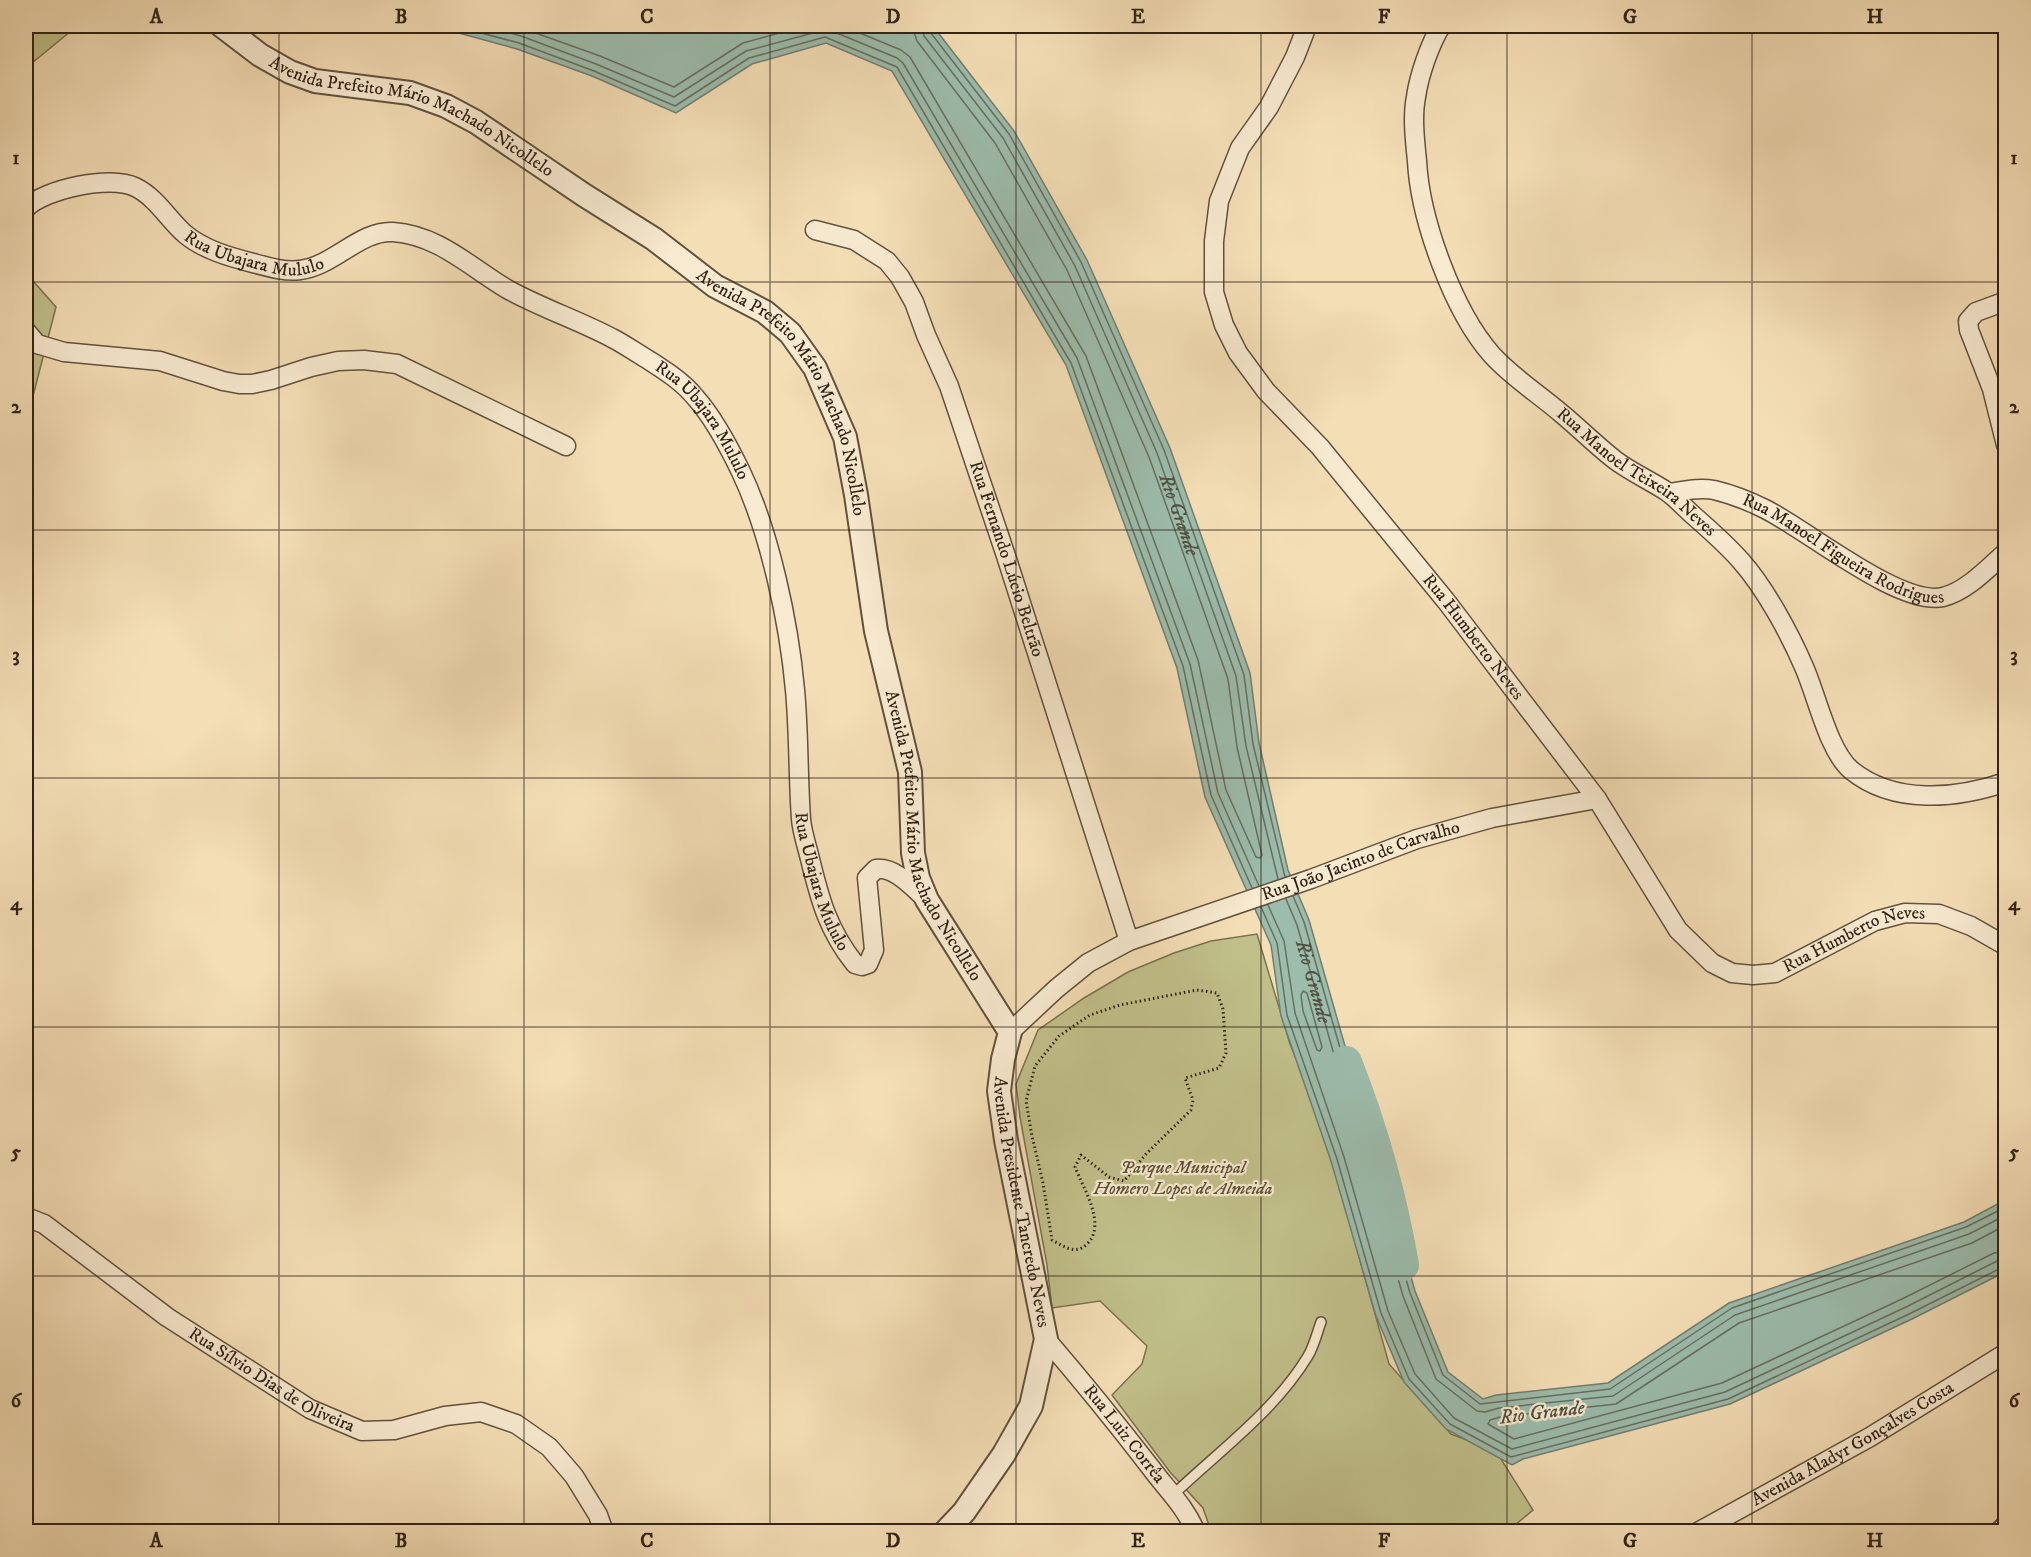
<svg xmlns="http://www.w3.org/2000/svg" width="2031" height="1557" viewBox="0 0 2031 1557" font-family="'IM FELL DW Pica',serif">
<rect width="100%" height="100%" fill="#f4deb6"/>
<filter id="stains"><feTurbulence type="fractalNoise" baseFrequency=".00333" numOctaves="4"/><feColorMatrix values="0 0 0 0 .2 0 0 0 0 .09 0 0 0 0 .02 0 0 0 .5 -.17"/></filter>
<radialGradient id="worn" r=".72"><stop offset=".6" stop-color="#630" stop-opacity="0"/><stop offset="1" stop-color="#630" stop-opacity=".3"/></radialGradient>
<!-- green -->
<g fill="#c1c08a" stroke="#797150" stroke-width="1.5">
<polygon points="26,26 77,26 26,68"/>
<polygon points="26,273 56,307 26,423"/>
<polygon points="1257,934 1290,1044 1321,1121 1389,1364 1451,1434 1496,1451 1533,1510 1508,1531 1211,1531 1203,1508 1170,1472 1112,1395 1142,1364 1147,1346 1100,1301 1052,1308 1047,1265 1020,1117 1016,1084 1038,1030 1084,998 1128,972 1174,953 1211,941"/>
</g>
<!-- water -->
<polygon fill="#9cbcac" stroke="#717e70" stroke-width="1.5" points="433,26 933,26 1014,131 1087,260 1170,448 1250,673 1259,743 1288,870 1309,920 1415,1291 1448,1372 1483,1399 1496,1395 1608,1383 1729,1303 1964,1222 2005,1200 2005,1272 1912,1319 1730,1404 1523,1459 1512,1465 1446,1429 1404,1382 1376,1316 1331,1161 1281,1016 1271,945 1205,797 1177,668 1066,365 892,71 826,43 752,64 676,113 592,76 517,49"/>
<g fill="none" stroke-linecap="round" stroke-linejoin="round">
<!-- shore -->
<g stroke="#666f60" stroke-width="1.5">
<polyline points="455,26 519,43 594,71 675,106 749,58 825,37 897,67 1071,363 1183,666 1211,795 1252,888"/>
<polyline points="483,26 521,36 596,64 674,97 746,51 824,30 832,31 897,58 903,63 1077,358 1190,664 1218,793 1259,886"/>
<polyline points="516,26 600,56 674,87 743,43 805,26"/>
<polyline points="843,26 901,50 910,57 1086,356 1198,660 1226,790 1256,857 1260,858 1262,855 1237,747 1228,679 1149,457 1067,270 995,143 917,41 912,26"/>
<path id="s1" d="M921,26l3,10 79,102 72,128 82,187 79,223 10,70 32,133"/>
<polyline points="929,26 930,32 1009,134 1081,262 1164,450 1244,675 1253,744 1285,877"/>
<polyline points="1293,896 1304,922 1410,1293 1443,1375 1480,1404 1610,1389 1732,1308 1966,1227 2006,1207"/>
<path id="s2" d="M1286,899l11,26 106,371 33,83 41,32 8,1 14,-4 114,-12 122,-81 234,-81 37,-19"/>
<polyline points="1268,905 1284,941 1295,1013 1344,1157 1388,1311 1415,1374 1454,1418 1512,1449 1725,1392 1906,1307 1997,1261 2006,1260"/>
<polyline points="1261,907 1277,943 1287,1015 1337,1159 1381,1313 1409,1379 1450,1424 1511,1457 1728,1399 1909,1314 2001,1268 2006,1267"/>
<polygon points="1303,991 1307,993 1322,1047 1320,1051 1317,1050 1303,1011 1301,995"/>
<polyline points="2006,1225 1972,1243 1739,1323 1616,1404 1500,1417 1490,1420 1488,1424 1514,1439 1722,1383 1902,1299 1994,1253 2006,1251"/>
</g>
<!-- river -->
<path stroke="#9cbcac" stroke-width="32" d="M1346,1062c26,66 45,133 57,203"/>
<!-- service casing -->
<g stroke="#62513d" stroke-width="12">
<path id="service" d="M1173,1495c46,-44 102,-84 135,-139 6,-10 9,-23 13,-34"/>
</g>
<!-- minor casing -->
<g stroke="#62513d" stroke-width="21">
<g id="minor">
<path id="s3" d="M1307,26l-12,31 -26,50 -29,41 -21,53 -5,40v51l10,33 14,28 28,38 54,56 126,154 151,198 81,131 34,33 20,10 21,2 22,-2 100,-52 30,-8 34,1 32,12 35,20"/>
<path id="s4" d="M1441,26c-11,18 -22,49 -25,71 -4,20 -1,44 1,64 3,58 36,150 75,194 21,23 47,39 70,59 18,15 35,32 53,46 16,12 34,20 51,31 10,7 19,17 28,25 16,14 33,29 47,45 24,27 49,73 63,106 13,29 24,83 47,103 43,35 105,29 155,12"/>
<path id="s5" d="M26,208c19,-19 84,-33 109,-21 21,10 33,32 50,47 19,16 45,23 68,29 15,4 32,9 47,7 34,-4 60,-40 93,-38 45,3 77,35 114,57 34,19 71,31 105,49 12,6 23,14 35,21 17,11 35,22 48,38 19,21 34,50 46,75 29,61 48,151 54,218 4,43 3,86 6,129 1,13 6,27 9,40 10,41 18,71 45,105l7,2 6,-2 6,-14 -7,-72 9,-9c20,-2 37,19 51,31"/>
<path id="s6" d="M815,230l39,10 33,21 13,16 14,25 12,33 23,51 57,170 123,385"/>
<polyline points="2006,301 1976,312 1968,321 1969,330 1992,389 2006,445"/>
<polyline points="26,331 37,344 64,352 160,361 223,381 239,384 252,384 271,380 311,367 338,361 364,360 397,364 566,446"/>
<path id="s7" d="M1669,493c15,-2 29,-6 45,-3 17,4 35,11 51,19 41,20 135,98 178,88 24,-6 45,-29 63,-45"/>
<path id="s8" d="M1010,1032l46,-43 32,-26 41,-22 182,-62 106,-40 75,-21 105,-19"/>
<path id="s9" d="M26,1217l18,7 123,93 143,92 52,22 32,-1 51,-14 36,-4 35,12 33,23 25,29 24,39 6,17"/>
<path id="s10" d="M1046,1339c37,43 71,85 105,129 17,23 33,37 45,64"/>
<path id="s11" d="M1698,1532l172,-95 136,-84"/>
</g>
</g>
<!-- tertiary casing -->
<g stroke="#62513d" stroke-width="26">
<g id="tertiary">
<path id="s12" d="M222,26l38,29 30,17 25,9 95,12 36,13 30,16 108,73 70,44 61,47 50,26 25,21 25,35 30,69 11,58 20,136 34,141 3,81 5,25 9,22 83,132 -7,27 -4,32 7,49 40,199 -15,67 -27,48 -40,58 -19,20"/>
<polyline points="2002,1532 2006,1528"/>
</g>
</g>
<!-- path -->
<path stroke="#312215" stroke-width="3" stroke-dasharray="1.5 3" stroke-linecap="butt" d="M1197,990l20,3 6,16 3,44 -7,15 -34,10 8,22 -2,10 -45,44 -22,27 -15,-4 -28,-22 -6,12c8,21 33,59 11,78 -11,10 -23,1 -34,-5l-9,-57 -11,-47 -6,-35 9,-35 24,-30 31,-21 30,-10z"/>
<!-- service -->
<use href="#service" stroke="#f8ead0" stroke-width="9"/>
<!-- minor -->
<use href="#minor" stroke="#f8ead0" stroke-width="18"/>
<!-- tertiary -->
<use href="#tertiary" stroke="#f8ead0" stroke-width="22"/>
</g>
<!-- grid -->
<path fill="none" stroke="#312215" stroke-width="1.5" stroke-opacity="0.55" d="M279,26v1506M524,26v1506M770,26v1506M1016,26v1506M1261,26v1506M1507,26v1506M1752,26v1506M26,282h1980M26,530h1980M26,778h1980M26,1027h1980M26,1276h1980"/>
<g text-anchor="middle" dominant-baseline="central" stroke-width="4.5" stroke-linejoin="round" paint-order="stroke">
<!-- street labels -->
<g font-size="18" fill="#312215" stroke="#f8ead0">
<text stroke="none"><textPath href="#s12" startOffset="214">Avenida Prefeito Mário Machado Nicollelo</textPath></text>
<text stroke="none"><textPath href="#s5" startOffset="258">Rua Ubajara Mululo</textPath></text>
<text stroke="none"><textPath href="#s12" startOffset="700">Avenida Prefeito Mário Machado Nicollelo</textPath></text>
<text stroke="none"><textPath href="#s5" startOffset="778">Rua Ubajara Mululo</textPath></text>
<text stroke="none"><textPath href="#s4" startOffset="537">Rua Manoel Teixeira Neves</textPath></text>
<text stroke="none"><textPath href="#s7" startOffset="189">Rua Manoel Figueira Rodrigues</textPath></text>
<text stroke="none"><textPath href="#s6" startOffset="402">Rua Fernando Lúcio Beltrão</textPath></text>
<text stroke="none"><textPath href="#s3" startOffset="723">Rua Humberto Neves</textPath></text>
<text stroke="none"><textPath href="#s12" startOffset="1186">Avenida Prefeito Mário Machado Nicollelo</textPath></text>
<text stroke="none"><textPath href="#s8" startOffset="396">Rua João Jacinto de Carvalho</textPath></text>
<text stroke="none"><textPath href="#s5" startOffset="1264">Rua Ubajara Mululo</textPath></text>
<text stroke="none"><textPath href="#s3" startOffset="1281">Rua Humberto Neves</textPath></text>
<text stroke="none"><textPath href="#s12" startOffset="1575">Avenida Presidente Tancredo Neves</textPath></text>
<text stroke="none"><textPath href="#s9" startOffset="296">Rua Sílvio Dias de Oliveira</textPath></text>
<text stroke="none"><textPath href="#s10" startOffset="123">Rua Luiz Corrêa</textPath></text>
<text stroke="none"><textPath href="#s11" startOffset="178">Avenida Aladyr Gonçalves Costa</textPath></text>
</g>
<!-- park labels -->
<g font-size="18" font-style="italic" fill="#5c5138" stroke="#f8ead0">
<text x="1183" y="1168">Parque Municipal<tspan x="1183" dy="21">Homero Lopes de Almeida</tspan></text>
</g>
<!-- water labels -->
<g font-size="20" font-style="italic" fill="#515042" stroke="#f8ead0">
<text stroke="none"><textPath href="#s1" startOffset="556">Rio Grande</textPath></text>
<text stroke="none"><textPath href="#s2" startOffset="87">Rio Grande</textPath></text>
<text transform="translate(1542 1413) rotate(-7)">Rio Grande</text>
</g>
</g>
<!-- margin -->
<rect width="2031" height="1557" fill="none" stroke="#f4deb6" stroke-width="66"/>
<rect x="33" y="33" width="1965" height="1491" fill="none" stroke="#312215" stroke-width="2"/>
<g font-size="20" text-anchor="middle" font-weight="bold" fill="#312215">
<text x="156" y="23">A</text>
<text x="401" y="23">B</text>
<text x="647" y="23">C</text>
<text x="893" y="23">D</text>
<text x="1138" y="23">E</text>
<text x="1384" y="23">F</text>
<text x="1630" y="23">G</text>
<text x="1875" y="23">H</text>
<text x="16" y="164">1</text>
<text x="2014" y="164">1</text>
<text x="16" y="413">2</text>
<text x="2014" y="413">2</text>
<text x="16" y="661">3</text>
<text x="2014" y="661">3</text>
<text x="16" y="910">4</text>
<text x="2014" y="910">4</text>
<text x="16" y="1158">5</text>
<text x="2014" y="1158">5</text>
<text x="16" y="1407">6</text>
<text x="2014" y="1407">6</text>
<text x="156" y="1547">A</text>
<text x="401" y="1547">B</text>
<text x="647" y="1547">C</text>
<text x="893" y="1547">D</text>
<text x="1138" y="1547">E</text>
<text x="1384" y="1547">F</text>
<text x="1630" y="1547">G</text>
<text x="1875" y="1547">H</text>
</g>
<rect width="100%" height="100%" filter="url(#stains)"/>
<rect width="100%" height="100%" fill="url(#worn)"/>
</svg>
